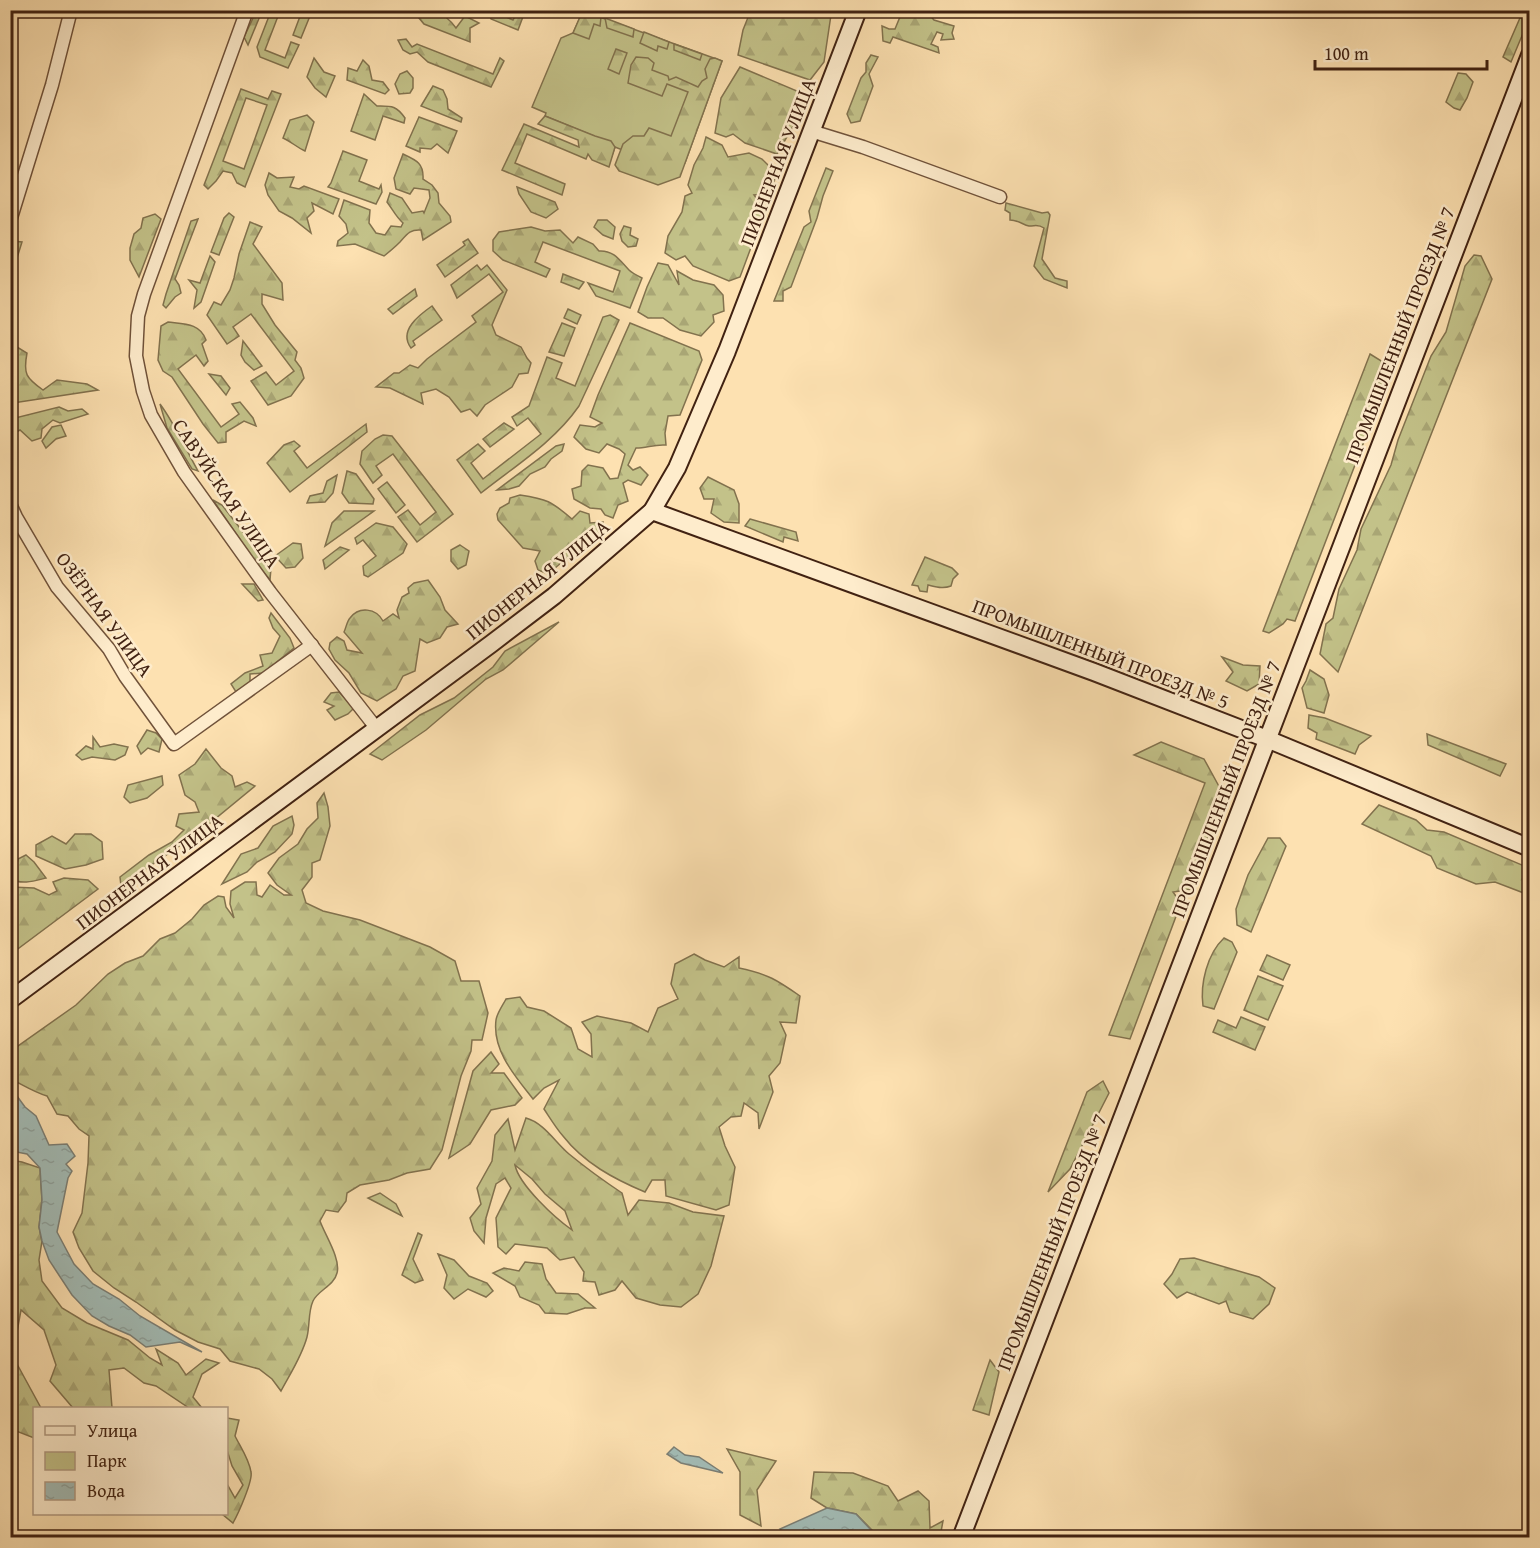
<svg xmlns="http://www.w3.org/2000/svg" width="1540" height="1548" viewBox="0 0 1540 1548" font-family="'Gentium Book Plus',serif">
<defs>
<pattern id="forest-firs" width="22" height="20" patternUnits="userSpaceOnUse" patternTransform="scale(1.5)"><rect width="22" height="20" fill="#c3c289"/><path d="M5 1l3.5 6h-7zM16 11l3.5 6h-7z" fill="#a9a675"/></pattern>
<pattern id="water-ripples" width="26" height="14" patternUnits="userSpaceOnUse" patternTransform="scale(1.5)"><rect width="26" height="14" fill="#a2bbb5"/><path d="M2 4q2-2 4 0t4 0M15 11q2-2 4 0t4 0" fill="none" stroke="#8da09b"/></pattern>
</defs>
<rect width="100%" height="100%" fill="#fde1b1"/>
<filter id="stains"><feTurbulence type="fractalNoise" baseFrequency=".00333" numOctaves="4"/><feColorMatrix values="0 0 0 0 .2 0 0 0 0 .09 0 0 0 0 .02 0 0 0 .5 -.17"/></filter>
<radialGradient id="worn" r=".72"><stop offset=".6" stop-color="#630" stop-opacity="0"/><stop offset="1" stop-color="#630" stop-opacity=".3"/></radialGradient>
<!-- green -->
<polygon fill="#c3c289" stroke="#82724e" stroke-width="1.5" points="583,11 722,61 685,163 635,155 615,147 610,161 594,136 545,116 546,113 532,107 561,38 573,33"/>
<!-- forest -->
<g fill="url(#forest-firs)" stroke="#82724e" stroke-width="1.5" fill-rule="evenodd">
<polygon points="257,10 262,11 248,45 244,37"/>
<polygon points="583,10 601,17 600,26 594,24 589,39 573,33"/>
<polygon points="751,10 835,11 831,15 824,62 810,80 738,55 743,30"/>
<polygon points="271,11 280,11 265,50 285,58 291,42 299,45 288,68 260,57 257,47"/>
<polygon points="302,11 312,11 301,38 293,35"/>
<path d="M413,11c20,-1 30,-1 43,17l9,-12 14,7 -9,5v14l-46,-18z"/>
<polygon points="488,11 494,11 494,12 513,20 518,11 520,11 524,14 518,30 491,19"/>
<polygon points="908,11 923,11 927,12 934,20 954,26 952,33 954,39 941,40 943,34 937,32 931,44 938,47 939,53 893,37 890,43 883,41 882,26 889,29 895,29 902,12"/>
<polygon points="1523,11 1529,11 1529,19 1511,62 1503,57"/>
<polygon points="605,18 634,29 633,37 607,28"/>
<polygon points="644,32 669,42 667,49 658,46 657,51 640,43"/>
<polygon points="406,39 412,47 417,44 493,74 500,58 504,61 491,87 428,62 417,52 410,54 403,50 398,40"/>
<polygon points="674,44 702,54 700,60 674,50"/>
<polygon points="616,49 627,53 619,74 608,69"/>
<polygon points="871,55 878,57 869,74 873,86 860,121 851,123 847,114 861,78 866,72 866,63"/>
<polygon points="636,57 648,58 654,63 652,70 668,76 669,80 676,77 698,87 702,81 707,78 705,69 710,59 715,58 722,61 680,177 658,185 619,171 615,165 623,144 633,136 644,136 649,128 671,136 688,92 667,84 662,96 628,83 631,65"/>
<polygon points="314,58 324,72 335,76 326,97 315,88 307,77"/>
<polygon points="363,60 369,66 372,80 383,82 389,90 385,94 347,80 348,68 357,71"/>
<polygon points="740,67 797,91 803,101 795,123 777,154 745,143 733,134 726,137 715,133 721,98"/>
<polygon points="407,71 413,78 413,88 410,93 399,94 395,84 400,74"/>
<polygon points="1458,73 1466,74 1473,82 1467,98 1460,110 1454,108 1446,102"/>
<polygon points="433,86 443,90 447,99 448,109 462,118 461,122 421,106"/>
<path d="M241,89l27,10 4,-8 9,3 -36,93 -8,-4 -5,-10 -9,-2 -7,10 -8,8 -4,-4zM246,98l21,7 -23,64 -21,-8z"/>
<path d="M364,94l13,12c14,0 19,-1 28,12l-1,5 -21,-7 -8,24 -24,-9z"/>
<path d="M307,115l7,7 -9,29c-9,-4 -13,-9 -22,-13l7,-18z"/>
<polygon points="545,116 595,136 611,141 615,147 609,167 592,160 588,154 586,159 527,134 515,163 565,184 562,195 502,170 524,124 579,147 578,140 538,124"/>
<polygon points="419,117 457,131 448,153 437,144 431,149 420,148 420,152 406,146"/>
<polygon points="706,137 722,145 728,157 749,153 762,159 777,174 769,194 754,195 765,210 740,277 729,281 693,266 685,256 676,260 665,253 668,236 682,212 685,196 692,193 688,185 694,165 703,148"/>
<polygon points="343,151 367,160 359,181 379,189 381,185 382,192 376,204 328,187 331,183"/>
<path d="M403,154c13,6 21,9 20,25l9,6 6,8 1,10 11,13 1,6 -28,18 -2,-10c-11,-1 -14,4 -21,12 -5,5 -11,10 -16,14l-29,-12 -18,2 1,-5 10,-8 -2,-9 -7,-8 5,-16 26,10 -1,13 7,10 9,2 6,-9 10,1 2,-4c-7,-6 -10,-13 -16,-21l3,-9 12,5 10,15 11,-2 1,2 6,-15 -1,-8 -15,-2 -4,6 -14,-5 -2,-11z"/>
<polygon points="826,168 833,171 823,196 817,218 791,287 783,291 783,301 774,301 804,227 811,222 809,211"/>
<polygon points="269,173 277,178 294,177 290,187 299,189 304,186 339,199 333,214 312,203 314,211 307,218 311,233 292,218 279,211 268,195 265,185"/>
<polygon points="517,187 555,202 558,209 546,218 531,212 519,194"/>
<path d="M1006,203l36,10 6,-1 2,3 -8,44 13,19 12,3v7l-23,-9 -10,-13 10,-38c-6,-4 -8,-2 -15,-2 -6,-1 -10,-6 -19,-6v-7l-5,-3z"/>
<polygon points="229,213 234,217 219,255 211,252 224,218"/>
<polygon points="155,214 161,219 139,277 130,260 130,248 134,234 141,228 143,218"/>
<polygon points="198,219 175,279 179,285 181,293 175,297 166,308 163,305 166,294 191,221"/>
<polygon points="598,220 607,220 615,227 613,239 603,235 594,227"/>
<polygon points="250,222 262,227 253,244 282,283 283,300 262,294 262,304 275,325 297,352 295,360 301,368 304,378 291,396 268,405 251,381 266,372 276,385 294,371 251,314 233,327 239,336 227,344 207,315 214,302 221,305 230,290 234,278 239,254"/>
<polygon points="624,226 631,228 630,235 638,239 636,246 628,247 622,241 620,234"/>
<path d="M531,227l14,4 15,-1 13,13 5,-6 15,7 6,7c15,-1 21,10 30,19 3,3 9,6 13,8l-12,30 -34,-12 -8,-13 25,9 7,-21 -77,-29 -8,20 15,7 -4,8 -43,-17 -10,-9v-11l6,-8z"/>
<polygon points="468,239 478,253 445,277 437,265 465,245 463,242"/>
<polygon points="12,241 22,242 17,258 13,299 11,299 10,247"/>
<polygon points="1474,255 1481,256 1492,279 1338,672 1320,654 1326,624 1333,618 1339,589 1357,550 1361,529 1391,465 1398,440 1431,356 1446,332 1465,266"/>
<polygon points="210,256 215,262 201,302 194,308 197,290 189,280 200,283"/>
<polygon points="658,263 668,265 679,285 677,271 693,280 714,285 723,295 724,311 713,315 714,322 701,336 680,330 663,318 648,318 638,312 647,287"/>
<polygon points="477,265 481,270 487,265 507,290 492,325 496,335 521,347 527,358 531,363 528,373 519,374 512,387 485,405 477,416 470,409 461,412 449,397 436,389 421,393 423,404 390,388 376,387 394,373 399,373 410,365 418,368 427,359 476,322 472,316 503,292 489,274 457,298 451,285"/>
<polygon points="563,274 584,282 579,289 561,282"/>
<polygon points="415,289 417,296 393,314 388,309"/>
<path d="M432,306l10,14 -29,21 2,4 -4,3c-13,-17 8,-33 21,-42z"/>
<polygon points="568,309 581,315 577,324 564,318"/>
<path d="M610,315l9,5 -40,86c-25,36 -64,60 -98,87l-24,-33 21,-16 7,7 -14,12 12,16 58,-45 -13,-16 -11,8 -5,-9 17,-11 18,-49 15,6 -6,15 19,8 28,-69z"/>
<path d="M168,322c16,2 32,1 38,18l-4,4 6,17 -4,5 -8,-11 -18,14 43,58 18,-13 -7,-10 8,-2 13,16 3,8 -12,-5 -18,11v10l-8,1 -15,-19 -31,-47 -9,-6 -5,-11 3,-34z"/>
<polygon points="562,323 575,328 564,356 549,352"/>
<path d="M630,323l69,28 3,9 -22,55 -12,1 -3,17 1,12c-12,-1 -19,3 -30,3l-8,17 5,5 7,-3 8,8 -7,10 -13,-5 -5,3 5,18 -10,4 -5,13 -8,-3 -4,-6 -11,-1 -16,-9 -2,-10 9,-3 1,-15 6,-6 15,3 7,11 8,-1 7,-24 -6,-5 -12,-5 -8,9 -13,-4 -12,-12 6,-12 15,2 7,-4 -12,-6 8,-22z"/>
<polygon points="243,341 262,366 254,370 245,362 241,355"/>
<path d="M11,346l6,1 10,6c-4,21 -1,25 16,37l14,-10 30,4 11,6 -85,13 -3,-3z"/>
<polygon points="1370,354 1383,362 1390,374 1295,621 1287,619 1283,624 1269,633 1263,631"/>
<polygon points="209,374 221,376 230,388 226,395"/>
<path d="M160,404c15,20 25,44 38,67l-6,-2 -25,-41z"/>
<polygon points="59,407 68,411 82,409 88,414 60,423 53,420 42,429 41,438 32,441 20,430 11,435 11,419"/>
<polygon points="504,423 514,429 490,447 483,439"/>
<polygon points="366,424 367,432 290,492 267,463 284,445 294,441 300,446 294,451 307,468"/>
<polygon points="61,425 66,436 56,439 46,448 42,441 52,427"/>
<polygon points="383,435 392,436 453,514 417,542 398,517 408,510 420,525 436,512 393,454 376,466 382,475 373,483 360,464 362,451 375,439"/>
<polygon points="564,444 562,451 551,459 545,467 530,474 519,486 509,489 497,490 556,446"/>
<polygon points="347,471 356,474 374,499 373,504 349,503 342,493"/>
<polygon points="337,475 333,493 325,502 307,503 310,496 323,493 327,481"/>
<polygon points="708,477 734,490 739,504 739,523 724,522 711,513 714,499 704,499 700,488"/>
<polygon points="387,482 405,505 396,513 378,489"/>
<path d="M520,495c27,4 31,6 52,24l8,-8 9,3 1,9 13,-1 -4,10 -8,9 -9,1 -1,7 -13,8 -20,17 -10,-4 -3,-9 5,-10 -17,-3 -25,-28 -1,-6 3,-6 9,-5 1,-5z"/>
<polygon points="213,500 222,505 271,568 270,580 258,566"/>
<polygon points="344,511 374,511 325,546 332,523"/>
<polygon points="750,519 796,532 798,541 784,537 783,542 745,526"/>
<polygon points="376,523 393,527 407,544 403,553 368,577 364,575 363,566 376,556 363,540 357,544 355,538"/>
<polygon points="293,543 301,544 303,558 295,567 286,568 275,556"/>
<polygon points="460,545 469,551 466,565 458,569 451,561 451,550"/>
<polygon points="340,547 349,550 325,569 323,560"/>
<path d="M925,557l27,11 6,6 -5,5 -2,7c-8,3 -14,1 -23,-1l-1,7 -7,-1 -2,-5 -6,-1z"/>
<path d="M428,580l12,17 5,13 13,14 -11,3 -7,11 -13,5 -7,-4 -5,32 -12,5 -7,13 -19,12 -16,-8 -12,-20 -14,-13 -6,-11 1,-6 7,-6 7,4 3,9 15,3 -18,-21c2,-4 3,-11 6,-14 9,-12 26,-10 33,3l10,-7 6,4 -2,-8 5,-13 7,-4 -1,-5 6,-5z"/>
<polygon points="242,584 254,584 263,600 258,601"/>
<polygon points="271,613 290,638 294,648 263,673 250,674 250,682 236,692 231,684 245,673 263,666 260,655 272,653 280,636 273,628 269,618"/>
<polygon points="559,622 503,670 486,679 426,730 382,760 370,754 420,715 454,698 493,667 505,651"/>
<polygon points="1222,657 1243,665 1260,666 1259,684 1247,691 1226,681 1233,672"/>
<polygon points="1310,670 1324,679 1329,695 1324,713 1307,708 1302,688 1306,681"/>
<polygon points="339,692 354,708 348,714 335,720 327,710 334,706 324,702 331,693"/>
<polygon points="1309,715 1325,718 1371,736 1359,745 1355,754 1316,739 1317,733 1308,728"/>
<polygon points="147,730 156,733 162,739 159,752 148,748 141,754 137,746"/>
<polygon points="1427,734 1506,764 1500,776 1428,745"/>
<polygon points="93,737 100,747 114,744 128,747 125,755 115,760 92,757 82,760 76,755 86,746 93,749"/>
<polygon points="1161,742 1204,759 1221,790 1193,889 1173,892 1181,903 1130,1039 1109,1035 1205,783 1134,755"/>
<polygon points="206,749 221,768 232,776 235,787 247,782 255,786 204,828 193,830 191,838 121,886 120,877 149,855 172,842 184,830 176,826 179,814 199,812 195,802 185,795 179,775 195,764"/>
<polygon points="162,776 163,785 147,798 130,803 124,797 128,785"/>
<path d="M324,793l4,14 2,19 -10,34 -8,3v14l-10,13 4,13 17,8 37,9 70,27 25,14 6,20h18l9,32 -6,27h-10l-1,11 -10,25 -19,74 -12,19 -23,4 -18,7 -29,5 -13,8 -1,8 -8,11 -12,-2 -6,11c5,14 21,38 17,52 -3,13 -19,17 -24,28 -5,11 -3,24 -6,36 -5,19 -17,37 -26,54l-9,-12 -13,-10 -29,-8 -10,-12 -22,-7 -23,-12 -39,-28 -22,-14 -21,-17 -14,-23 -6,-16 9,-19 6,-50 1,-27 -10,-7 -11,-13 -11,-2 -10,-18c-13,-4 -24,-11 -36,-17v-28l65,-46 32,-31 17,-11 18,-7 17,-17 15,-6 17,-14 12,-14 14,-9 6,1 2,10 8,11 -4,-14 1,-13 14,-9h11l1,13 5,2 8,-12 14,10h7l-14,-10 -9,-12 11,-15 19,-14 9,-15 11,-11 -1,-15z"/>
<polygon points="1379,805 1416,820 1427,830 1444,832 1529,868 1529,895 1495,882 1476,884 1437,868 1431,856 1362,824"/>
<polygon points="292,816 294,825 292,834 275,852 257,862 247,872 222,884 241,854 258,848 273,826"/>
<polygon points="75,834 91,834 102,842 103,859 86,865 65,869 36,856 36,845 52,836 66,844"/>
<polygon points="1268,838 1280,838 1286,846 1251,932 1237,925 1236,909 1248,875"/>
<path d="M26,855l8,7 12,16c-12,3 -24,7 -35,1v-14l5,3 2,-9z"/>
<polygon points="64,878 88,880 98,889 11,954 11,887 34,888 49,895 57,891 53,882"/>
<path d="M1224,938l8,4 5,10 -23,57 -11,-3c-3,-22 4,-52 21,-68z"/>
<path d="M694,954l11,6 19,7 15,-10v11c29,6 38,12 61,28l-4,27 -16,-1 6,13 -6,28 -11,13 4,16 -14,37 -1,-16 -14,-10 -3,13 -10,1 -12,10 6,19 10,21 -6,38 -13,5 -50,-14 -1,-16h-13l-7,12c-31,-13 -61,-29 -82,-56 -7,-8 -13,-18 -19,-27l15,-29 -15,8 -11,11c-17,-22 -41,-48 -37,-79 1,-7 7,-15 10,-21l14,-2 7,10 17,4 27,17 7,21 14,8 -1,-23 -9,-12 15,-6 34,7 17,9 10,-24 20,-9 -7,-15 4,-20z"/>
<polygon points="1267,955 1290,965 1283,980 1260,970"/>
<polygon points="1258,976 1283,986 1268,1020 1244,1010"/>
<polygon points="1241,1017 1265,1027 1255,1050 1213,1032 1218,1020 1236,1028"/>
<polygon points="491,1052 499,1064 491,1073 504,1073 522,1098 515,1105 491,1110 470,1144 449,1158 473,1071"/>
<polygon points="1103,1081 1109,1093 1070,1169 1048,1192 1087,1092"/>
<path d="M526,1118c18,5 29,24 43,36 17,14 35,27 53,39l6,22 11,-15 30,3 24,9 31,4 -13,50 -13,28 -17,13 -21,-2 -24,-7 -14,-17 -7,9 -16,5 -4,-13 -12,-1 1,-9 -10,-15 -14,3 -13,-12 -32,-4 -9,10 -8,-7 -2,-29 15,-30 -6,-10 -9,6 -10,34 -2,25 -10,-12 -4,-13 11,-14 -4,-16 15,-27 3,-26 13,-16 7,31zM515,1165l17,14 13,15 20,17 7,19c-17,-12 -53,-45 -57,-65z"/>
<polygon points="10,1160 22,1162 40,1168 42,1200 39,1227 42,1241 39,1260 42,1281 62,1308 87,1323 128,1340 150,1358 162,1365 156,1349 178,1363 186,1375 206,1359 219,1363 202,1374 193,1397 202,1408 189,1408 156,1386 144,1383 124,1368 109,1370 112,1408 73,1408 50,1381 56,1365 44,1330 21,1310 17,1332 11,1323"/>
<polygon points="380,1193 396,1204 402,1216 368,1198"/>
<polygon points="418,1233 422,1235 413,1259 423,1280 415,1283 402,1275"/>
<polygon points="438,1254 454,1260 469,1276 487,1283 493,1291 486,1297 468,1289 454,1299 444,1288 447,1275"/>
<polygon points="1194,1258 1259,1277 1275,1288 1269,1304 1253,1319 1230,1312 1226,1301 1219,1304 1187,1292 1177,1298 1164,1284 1172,1274 1180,1259"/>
<polygon points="525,1262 542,1264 546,1279 556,1293 578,1294 595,1308 585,1308 567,1314 545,1313 539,1305 520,1297 515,1286 493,1273 504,1268 519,1271"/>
<polygon points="11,1353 41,1408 34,1408 34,1438 11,1429"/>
<polygon points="990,1360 999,1372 989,1415 973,1410"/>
<path d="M227,1418l12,2 -4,16c6,12 14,23 16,36 2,9 -13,42 -18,51l-11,-9h4l1,-30 8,14 8,-13 -11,-19 -5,-16z"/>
<polygon points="727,1449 776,1461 757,1490 761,1526 740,1515 740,1472"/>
<polygon points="814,1472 853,1473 888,1486 898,1501 918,1491 929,1501 930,1528 943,1521 940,1537 860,1537 872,1530 856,1514 827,1508 811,1498"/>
</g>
<!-- water -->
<g fill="url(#water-ripples)" stroke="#7b7e74" stroke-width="1.5">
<polygon points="11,1096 17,1096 25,1107 36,1116 49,1145 67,1144 75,1156 66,1164 72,1171 68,1178 57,1232 74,1264 93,1284 119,1299 140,1316 202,1352 180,1342 146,1347 130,1335 109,1326 92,1316 72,1295 49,1260 42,1241 39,1227 42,1200 40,1168 27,1154 11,1151"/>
<polygon points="674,1447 685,1455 699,1457 723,1473 681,1463 667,1454"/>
<polygon points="827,1508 856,1514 872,1531 860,1537 789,1538 780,1529"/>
</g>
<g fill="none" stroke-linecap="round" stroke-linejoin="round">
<!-- street casing -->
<g stroke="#70523a" stroke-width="15">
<g id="street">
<polyline points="247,10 144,294 138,316 136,356 143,391 151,415 184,472 249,563 270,592 377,729"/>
<polyline points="811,131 863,147 1000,197"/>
<polyline points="10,221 52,85 71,10"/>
<polyline points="10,504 16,517 57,587 109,649 125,676 174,744 312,645"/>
</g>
</g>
<!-- secondary casing -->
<g stroke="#412212" stroke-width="20">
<g id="secondary">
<polyline points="652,511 1094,672 1267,739 1530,848"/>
<polyline points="10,1000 491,644 554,596 652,511 677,468 727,351 858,10"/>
<polyline points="961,1538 1530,55"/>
</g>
</g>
<!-- street -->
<use href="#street" stroke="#feeccc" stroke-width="12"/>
<!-- secondary -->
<use href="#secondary" stroke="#feeccc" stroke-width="16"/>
</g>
<g text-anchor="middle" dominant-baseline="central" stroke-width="5" stroke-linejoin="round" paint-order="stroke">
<!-- street labels -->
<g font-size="20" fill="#412212" stroke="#feeccc">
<text transform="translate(777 162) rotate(-69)">ПИОНЕРНАЯ УЛИЦА</text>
<text transform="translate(1399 335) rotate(-69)">ПРОМЫШЛЕННЫЙ ПРОЕЗД № 7</text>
<text transform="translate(227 493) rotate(56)">САВУЙСКАЯ УЛИЦА</text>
<text transform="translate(537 579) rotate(-39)">ПИОНЕРНАЯ УЛИЦА</text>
<text transform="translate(105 614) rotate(54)">ОЗЁРНАЯ УЛИЦА</text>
<text transform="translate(1101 653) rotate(21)">ПРОМЫШЛЕННЫЙ ПРОЕЗД № 5</text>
<text transform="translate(1225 789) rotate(-69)">ПРОМЫШЛЕННЫЙ ПРОЕЗД № 7</text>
<text transform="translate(149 871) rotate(-37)">ПИОНЕРНАЯ УЛИЦА</text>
<text transform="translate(1051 1242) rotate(-69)">ПРОМЫШЛЕННЫЙ ПРОЕЗД № 7</text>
</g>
</g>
<!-- margin -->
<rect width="1540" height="1548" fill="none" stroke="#fde1b1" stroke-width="36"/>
<rect x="12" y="12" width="1516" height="1524" fill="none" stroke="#412212" stroke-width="3"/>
<rect x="18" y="18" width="1504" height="1512" fill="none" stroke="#412212" stroke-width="1.5"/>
<!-- legend -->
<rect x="33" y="1407" width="195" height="108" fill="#feeccc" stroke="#b29b82" stroke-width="1.5"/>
<rect x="45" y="1426" width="30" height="9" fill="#feeccc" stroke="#b29b82" stroke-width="1.5"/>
<text x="87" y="1437" font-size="18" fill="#412212">Улица</text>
<rect x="45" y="1452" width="30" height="18" fill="#c3c289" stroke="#b29b82" stroke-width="1.5"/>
<text x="87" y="1467" font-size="18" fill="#412212">Парк</text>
<rect x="45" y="1482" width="30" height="18" fill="url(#water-ripples)" stroke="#b29b82" stroke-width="1.5"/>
<text x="87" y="1497" font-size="18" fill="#412212">Вода</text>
<!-- scale -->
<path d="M1315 60v9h172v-9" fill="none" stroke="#412212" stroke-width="3"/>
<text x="1324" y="60" font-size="18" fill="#412212" stroke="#feeccc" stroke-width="4.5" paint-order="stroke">100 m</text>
<rect width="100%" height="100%" filter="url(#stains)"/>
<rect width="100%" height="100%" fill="url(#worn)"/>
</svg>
